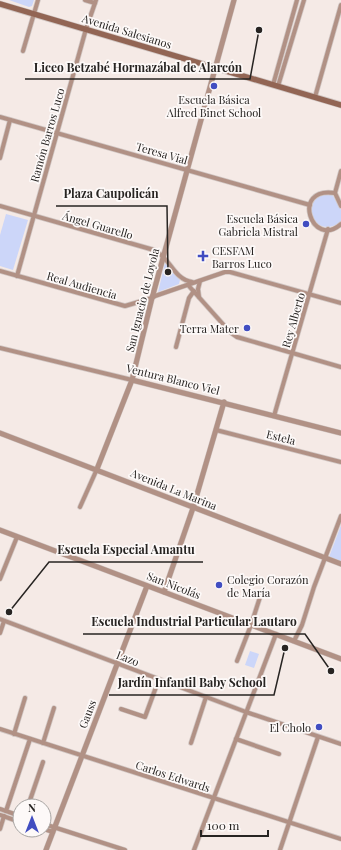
<svg xmlns="http://www.w3.org/2000/svg" width="341" height="850" viewBox="0 0 341 850" font-family="'Playfair Display',serif">
<rect width="100%" height="100%" fill="#f5eae6"/>
<!-- green -->
<g fill="#ccd6f9">
<polygon points="9,0 34,0 32,6 29,7"/>
<path d="M332,194l9,16v12c-11,7 -19,7 -29,-2l-1,-16 8,-9z"/>
<polygon points="6,214 28,220 13,270 0,266 0,235"/>
<polygon points="165,263 180,280 179,284 158,292"/>
<polygon points="341,525 341,561 329,557"/>
<polygon points="250,651 259,654 254,668 245,665"/>
</g>
<g fill="none" stroke-linecap="round" stroke-linejoin="round">
<!-- minor casing -->
<g stroke="#d0c6c3" stroke-width="5.5">
<g id="minor">
<polyline points="85,0 95,3"/>
<polyline points="23,51 38,0"/>
<polyline points="273,85 297,0"/>
<polyline points="278,86 304,0"/>
<polyline points="315,97 341,5"/>
<polyline points="0,117 310,205"/>
<polyline points="0,158 10,120"/>
<polyline points="335,193 341,171"/>
<path d="M0,206l154,44c16,7 19,29 38,32"/>
<path d="M341,206l-6,-13c-45,-7 -23,57 6,31"/>
<polyline points="0,271 125,306 152,298 155,296 225,272 230,272 341,303"/>
<polyline points="17,276 86,29 96,0"/>
<polyline points="188,285 230,332 237,337 341,367"/>
<polyline points="199,297 198,289 200,281"/>
<polyline points="176,347 189,298 194,291"/>
<polyline points="0,348 132,380"/>
<polyline points="274,416 328,229"/>
<polyline points="216,430 341,462"/>
<polyline points="80,507 97,469"/>
<polyline points="0,579 17,537"/>
<polyline points="0,619 246,712 341,744"/>
<polyline points="0,633 4,621"/>
<polyline points="294,641 302,625 314,587 341,516"/>
<polyline points="237,661 251,625 261,594"/>
<polyline points="121,709 145,717 159,679"/>
<polyline points="0,729 341,839"/>
<polyline points="14,734 25,698"/>
<polyline points="236,739 279,754"/>
<polyline points="43,743 54,708"/>
<polyline points="191,743 206,697"/>
<polyline points="28,806 43,762"/>
<polyline points="0,809 20,816"/>
<polyline points="6,811 30,739"/>
<polyline points="0,815 20,822"/>
<polyline points="44,824 125,850"/>
<polyline points="0,829 4,816"/>
<polyline points="44,829 53,832"/>
<polyline points="194,850 276,634"/>
<polyline points="280,850 318,737"/>
</g>
</g>
<!-- tertiary casing -->
<g stroke="#d0c6c3" stroke-width="6">
<g id="tertiary">
<polyline points="132,380 341,433"/>
<polyline points="0,433 341,564"/>
<polyline points="97,469 132,380 152,298 234,0"/>
<polyline points="0,530 341,659"/>
<polyline points="164,592 193,508 224,402"/>
<polyline points="46,850 147,586"/>
</g>
</g>
<!-- secondary casing -->
<g stroke="#d0c6c3" stroke-width="7">
<polyline id="secondary" points="0,4 341,105"/>
</g>
<!-- minor -->
<use href="#minor" stroke="#b19185" stroke-width="4"/>
<!-- tertiary -->
<use href="#tertiary" stroke="#b19185" stroke-width="5"/>
<!-- secondary -->
<use href="#secondary" stroke="#926554" stroke-width="5.5"/>
</g>
<!-- markers -->
<g fill="#414dc1" stroke="#fdf9f8" stroke-width="1.5">
<circle cx="214" cy="86" r="4"/>
<circle cx="306" cy="224" r="4"/>
<path d="M201 250h4v4h4v4h-4v4h-4v-4h-4v-4h4z"/>
<circle cx="247" cy="328" r="4"/>
<circle cx="219" cy="585" r="4"/>
<circle cx="319" cy="727" r="4"/>
</g>
<g text-anchor="middle" dominant-baseline="central" stroke-width="3.5" stroke-linejoin="round" paint-order="stroke">
<!-- street labels -->
<g font-size="11" fill="#272422" stroke="#fdf9f8">
<text transform="translate(127 31) rotate(17)">Avenida Salesianos</text>
<text transform="translate(47 135) rotate(-74)">Ramón Barros Luco</text>
<text transform="translate(162 153) rotate(16)">Teresa Vial</text>
<text transform="translate(98 225) rotate(16)">Ángel Guarello</text>
<text transform="translate(82 285) rotate(16)">Real Audiencia</text>
<text transform="translate(142 300) rotate(-76)">San Ignacio de Loyola</text>
<text transform="translate(293 320) rotate(-74)">Rey Alberto</text>
<text transform="translate(173 379) rotate(14)">Ventura Blanco Viel</text>
<text transform="translate(281 437) rotate(14)">Estela</text>
<text transform="translate(174 489) rotate(22)">Avenida La Marina</text>
<text transform="translate(174 585) rotate(21)">San Nicolás</text>
<text transform="translate(128 658) rotate(21)">Lazo</text>
<text transform="translate(87 714) rotate(-69)">Gauss</text>
<text transform="translate(173 776) rotate(18)">Carlos Edwards</text>
</g>
<!-- poi labels -->
<g font-size="11" fill="#272422" stroke="#fdf9f8" text-anchor="end">
<text x="214" y="99" text-anchor="middle">Escuela Básica<tspan x="214" dy="13">Alfred Binet School</tspan></text>
<text x="298" y="218">Escuela Básica<tspan x="298" dy="13">Gabriela Mistral</tspan></text>
<text x="212" y="250" text-anchor="start">CESFAM<tspan x="212" dy="13">Barros Luco</tspan></text>
<text x="239" y="328">Terra Mater</text>
<text x="227" y="579" text-anchor="start">Colegio Corazón<tspan x="227" dy="13">de María</tspan></text>
<text x="311" y="727">El Cholo</text>
</g>
</g>
<!-- callouts -->
<path fill="none" stroke="#272422" stroke-width="1.5" d="M259 30L250 79H25M168 272L167 206H56M9 612L49 562H203M331 671L305 634H83M285 648L274 695H109"/>
<g fill="#272422" stroke="#fdf9f8" stroke-width="1.5">
<circle cx="259" cy="30" r="4"/>
<circle cx="168" cy="272" r="4"/>
<circle cx="9" cy="612" r="4"/>
<circle cx="331" cy="671" r="4"/>
<circle cx="285" cy="648" r="4"/>
</g>
<g font-size="12" text-anchor="middle" font-weight="bold" fill="#272422" stroke="#fdf9f8" stroke-width="3.5" stroke-linejoin="round" paint-order="stroke">
<text x="138" y="72">Liceo Betzabé Hormazábal de Alarcón</text>
<text x="111" y="198">Plaza Caupolicán</text>
<text x="126" y="554">Escuela Especial Amantu</text>
<text x="194" y="626">Escuela Industrial Particular Lautaro</text>
<text x="192" y="687">Jardín Infantil Baby School</text>
</g>
<!-- north arrow -->
<g transform="translate(32 818)"><circle r="19" fill="#fdf9f8" stroke="#a7a4a2"/>
<path d="M0-3L7 15L0 10L-7 15Z" fill="#414dc1"/>
<text y="-6" font-size="11" font-weight="bold" text-anchor="middle" fill="#272422">N</text>
</g>
<!-- scale -->
<path d="M201 830v6h67v-6" fill="none" stroke="#272422" stroke-width="2"/>
<text x="207" y="830" font-size="12" fill="#272422" stroke="#fdf9f8" stroke-width="3" paint-order="stroke">100 m</text>
</svg>
